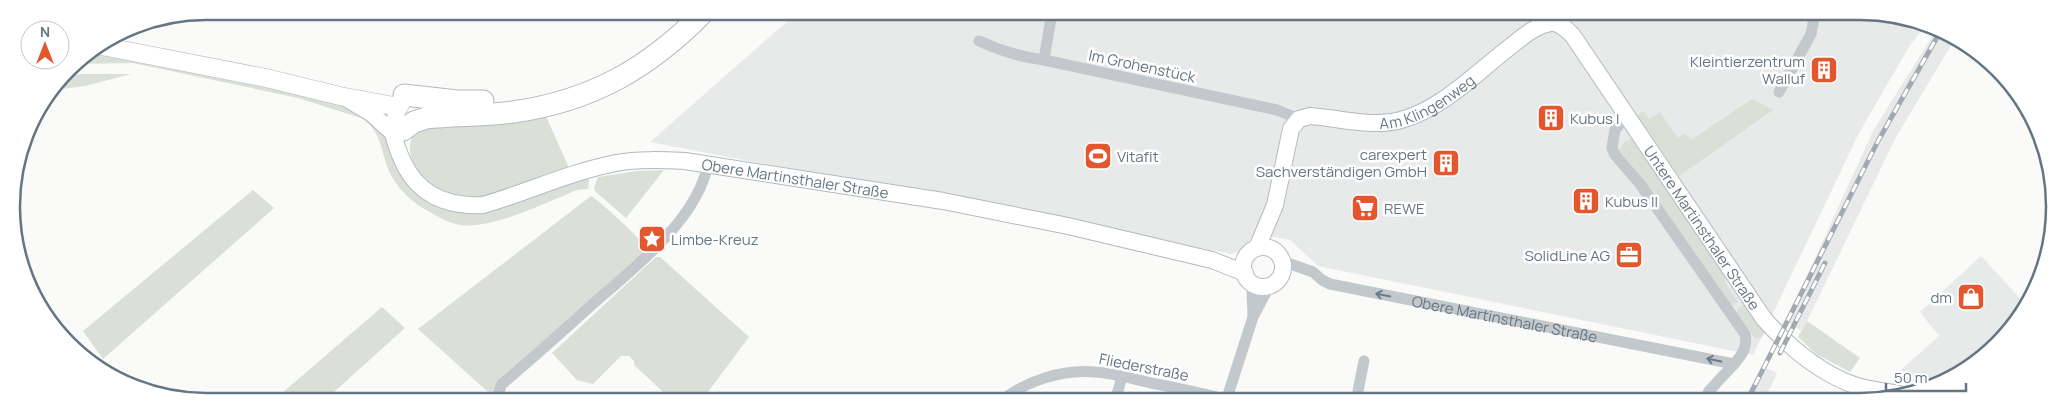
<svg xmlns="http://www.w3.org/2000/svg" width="2066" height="413" viewBox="0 0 2066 413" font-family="Manrope,sans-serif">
<rect width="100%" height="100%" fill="#fafaf8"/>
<!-- built -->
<g fill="#e8e9e9">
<polygon points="798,12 1885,13 1925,26 1909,47 1859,133 1753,355 1318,266 1290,240 1255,234 1242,249 1232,254 650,142"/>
<polygon points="1936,30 1956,37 1896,137 1807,321 1801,331 1787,322 1785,324 1873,131"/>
<polygon points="1981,256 2026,305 1997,345 1946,382 1935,385 1893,377 1939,336 1920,312"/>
<polygon points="1762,366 1777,373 1764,401 1743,401"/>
</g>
<!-- green -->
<g fill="#dadfd7">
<path d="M95,51c59,8 118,23 176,36 33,8 68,14 99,29l75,91 145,-33 -2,15 -11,1c-33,13 -83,39 -117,35 -11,-2 -22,-8 -32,-14 -14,-7 -28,-20 -36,-34 -12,-22 -8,-45 -31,-59l-63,-20 -165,-35 -58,1z"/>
<polygon points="84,74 131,74 85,86 54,90 64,75"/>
<polygon points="1752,99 1773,110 1679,176 1637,115 1644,111 1649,119 1660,112 1678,138 1685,133 1691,140"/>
<path d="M545,114l24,54c-20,7 -39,13 -58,20 -8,3 -17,7 -25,9 -27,5 -55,-7 -70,-29 -8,-12 -8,-28 0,-39z"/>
<polygon points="1633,138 1727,274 1725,276 1725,282 1738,302 1731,306 1618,152 1625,141"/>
<polygon points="664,170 626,218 596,192 594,188 598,177 637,171"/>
<polygon points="253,190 274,208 103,359 83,331"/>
<path d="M591,196c9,5 54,46 56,54l-150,134 -6,8 -4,-1 -69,-62z"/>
<polygon points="656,257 660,257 749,337 702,400 672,400 634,365 634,361 629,356 621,356 593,384 577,380 552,353"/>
<polygon points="1747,302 1766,330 1762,337 1755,338 1737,313 1737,309"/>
<polygon points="382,307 405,328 325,400 274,400"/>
<polygon points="1807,321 1860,358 1850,372 1816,354 1798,337"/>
</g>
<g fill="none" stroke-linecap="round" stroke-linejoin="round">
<!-- secondary casing -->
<g stroke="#b3babf" stroke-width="18">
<g id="secondary">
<polyline points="349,100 371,113 392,132"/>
<path id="s2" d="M399,107c-9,21 -7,28 1,48 15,38 44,52 83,50 45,-13 87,-33 133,-42 23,-4 46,-3 69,-2l258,40 125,25 144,34 33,13"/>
<circle cx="1263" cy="267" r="20"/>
<path id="s3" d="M1257,248l18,-43 16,-76 8,-10 11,-3c29,2 63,12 91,4 40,-11 73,-45 105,-70 12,-9 28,-25 45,-27 9,-1 16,7 22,13l191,283c25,28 54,53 90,66 14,5 30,6 45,9"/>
</g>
</g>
<!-- primary casing -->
<g stroke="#b5babe" stroke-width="19">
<polyline id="primary" points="102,46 266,78 340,96 399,107 404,95"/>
</g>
<!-- highway casing -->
<g stroke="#b4b9bd" stroke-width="23">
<g id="highway">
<polyline points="404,95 457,101 483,101"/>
<path d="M403,130l11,-8 12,-4c29,-3 58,-2 87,-6 79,-11 136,-44 191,-100"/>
</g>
</g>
<!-- street -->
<g stroke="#c3c8cc" stroke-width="11">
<path d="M979,41c22,10 41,16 65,19l233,50 22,9"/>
<polyline points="1044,60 1052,12"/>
<polyline points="1779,92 1811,34 1815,13"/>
<path id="s1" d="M1282,261l31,11 9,8 8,4 404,80c8,-9 14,-17 11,-30l-105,-150 -25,-29 -3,-7 3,-18 12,-15"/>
<polyline points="1250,281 1252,291 1253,315"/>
<path d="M495,400l7,-16c31,-26 61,-53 92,-81 41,-36 103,-83 114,-139"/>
<path d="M1001,401c25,-20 61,-32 94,-29 19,1 38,7 56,11 26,5 51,10 76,17"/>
<polyline points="1115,401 1122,377"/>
<polyline points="1226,401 1253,317 1270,285"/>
<polyline points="1356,401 1364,361"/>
<polyline points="1704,401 1709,391 1734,364"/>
</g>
<!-- secondary -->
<use href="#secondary" stroke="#fff" stroke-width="16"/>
<!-- primary -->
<use href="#primary" stroke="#fff" stroke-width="18"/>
<!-- highway -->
<use href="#highway" stroke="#fff" stroke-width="21"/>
<!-- rail casing -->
<g stroke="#a2aab0" stroke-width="5">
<g id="rail">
<polyline points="1780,353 1825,263"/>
<polyline points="1747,401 1878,141 1940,32"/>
</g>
</g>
<!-- rail -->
<use href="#rail" stroke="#fff" stroke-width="3" stroke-dasharray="9" stroke-linecap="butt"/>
</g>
<!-- one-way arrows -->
<defs><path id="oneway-shaft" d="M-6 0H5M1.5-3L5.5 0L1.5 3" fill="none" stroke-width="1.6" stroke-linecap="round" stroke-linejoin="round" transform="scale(1.25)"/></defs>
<g stroke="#6a7a87">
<use href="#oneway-shaft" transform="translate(1383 295) rotate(-169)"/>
<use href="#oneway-shaft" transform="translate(1714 360) rotate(-169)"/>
</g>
<!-- icons -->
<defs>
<g id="building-square" transform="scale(1.4375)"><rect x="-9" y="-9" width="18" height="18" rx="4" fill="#e4572e" stroke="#fff"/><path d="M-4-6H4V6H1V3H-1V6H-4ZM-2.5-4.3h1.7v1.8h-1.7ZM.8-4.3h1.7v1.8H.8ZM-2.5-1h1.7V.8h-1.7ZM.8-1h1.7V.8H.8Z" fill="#fff"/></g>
<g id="stadium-square" transform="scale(1.4375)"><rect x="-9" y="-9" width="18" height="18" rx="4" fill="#e4572e" stroke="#fff"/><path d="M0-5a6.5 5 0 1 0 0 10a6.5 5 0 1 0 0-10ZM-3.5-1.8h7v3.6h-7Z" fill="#fff"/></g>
<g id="supermarket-square" transform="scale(1.4375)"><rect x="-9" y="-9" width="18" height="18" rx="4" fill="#e4572e" stroke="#fff"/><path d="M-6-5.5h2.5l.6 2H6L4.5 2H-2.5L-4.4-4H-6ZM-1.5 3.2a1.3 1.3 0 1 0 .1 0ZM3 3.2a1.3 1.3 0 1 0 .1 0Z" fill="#fff"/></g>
<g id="sight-square" transform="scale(1.4375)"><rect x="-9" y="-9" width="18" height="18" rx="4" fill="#e4572e" stroke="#fff"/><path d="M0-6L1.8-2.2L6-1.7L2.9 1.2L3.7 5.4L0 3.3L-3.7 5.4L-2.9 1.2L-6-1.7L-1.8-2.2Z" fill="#fff"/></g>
<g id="office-square" transform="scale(1.4375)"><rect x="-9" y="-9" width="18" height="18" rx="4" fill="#e4572e" stroke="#fff"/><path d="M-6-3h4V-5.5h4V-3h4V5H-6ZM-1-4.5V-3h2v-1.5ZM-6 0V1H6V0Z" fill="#fff"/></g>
<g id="shop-square" transform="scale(1.4375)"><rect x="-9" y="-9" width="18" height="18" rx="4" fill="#e4572e" stroke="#fff"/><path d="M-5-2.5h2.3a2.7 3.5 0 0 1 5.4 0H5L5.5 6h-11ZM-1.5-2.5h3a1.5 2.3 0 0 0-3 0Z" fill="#fff"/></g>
</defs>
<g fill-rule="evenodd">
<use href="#building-square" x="1824" y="70"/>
<use href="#building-square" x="1551" y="118"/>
<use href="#stadium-square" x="1098" y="156"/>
<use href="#building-square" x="1446" y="163"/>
<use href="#building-square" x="1586" y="201"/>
<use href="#supermarket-square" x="1365" y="208"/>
<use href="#sight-square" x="652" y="239"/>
<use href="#office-square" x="1629" y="255"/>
<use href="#shop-square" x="1971" y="297"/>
</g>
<g text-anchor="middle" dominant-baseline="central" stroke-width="5" stroke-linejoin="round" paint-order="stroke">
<!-- poi labels -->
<g font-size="15" fill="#657683" stroke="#fff" text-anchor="start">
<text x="1805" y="61" text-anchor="end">Kleintierzentrum<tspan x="1805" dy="17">Walluf</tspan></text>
<text x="1570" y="118">Kubus I</text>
<text x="1427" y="154" text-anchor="end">carexpert<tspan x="1427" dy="17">Sachverständigen GmbH</tspan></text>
<text x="1117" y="156">Vitafit</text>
<text x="1605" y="201">Kubus II</text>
<text x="1384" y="208">REWE</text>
<text x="671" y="239">Limbe-Kreuz</text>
<text x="1610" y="255" text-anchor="end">SolidLine AG</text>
<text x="1952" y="297" text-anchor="end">dm</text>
</g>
<!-- street labels -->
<g font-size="15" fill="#657683" stroke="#fff">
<text transform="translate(1142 66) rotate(12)">Im Grohenstück</text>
<text stroke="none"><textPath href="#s3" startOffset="271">Am Klingenweg</textPath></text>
<text stroke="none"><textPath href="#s2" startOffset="475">Obere Martinsthaler Straße</textPath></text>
<text stroke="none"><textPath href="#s3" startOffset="678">Untere Martinsthaler Straße</textPath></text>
<text stroke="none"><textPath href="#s1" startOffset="232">Obere Martinsthaler Straße</textPath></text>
<text transform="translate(1144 367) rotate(11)">Fliederstraße</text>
</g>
</g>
<!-- crop -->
<path d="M0 0H2066V413H0ZM206 20H1860A186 186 0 0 1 2046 206V207A186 186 0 0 1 1860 393H206A186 186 0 0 1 20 207V206A186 186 0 0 1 206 20Z" fill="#fff" fill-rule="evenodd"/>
<path fill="none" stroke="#657683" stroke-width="2.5" d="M206 20H1860A186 186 0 0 1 2046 206V207A186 186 0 0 1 1860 393H206A186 186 0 0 1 20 207V206A186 186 0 0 1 206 20Z"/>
<!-- north arrow -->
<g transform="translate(45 45)"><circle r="24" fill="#ffffff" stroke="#c1c8cd"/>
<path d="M0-4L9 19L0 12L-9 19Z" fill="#e4572e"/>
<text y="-8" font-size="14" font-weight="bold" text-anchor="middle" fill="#657683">N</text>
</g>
<!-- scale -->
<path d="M1886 383v8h80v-8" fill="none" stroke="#657683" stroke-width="2.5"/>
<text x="1894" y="383" font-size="15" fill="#657683" stroke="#ffffff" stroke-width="4" paint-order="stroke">50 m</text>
</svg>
